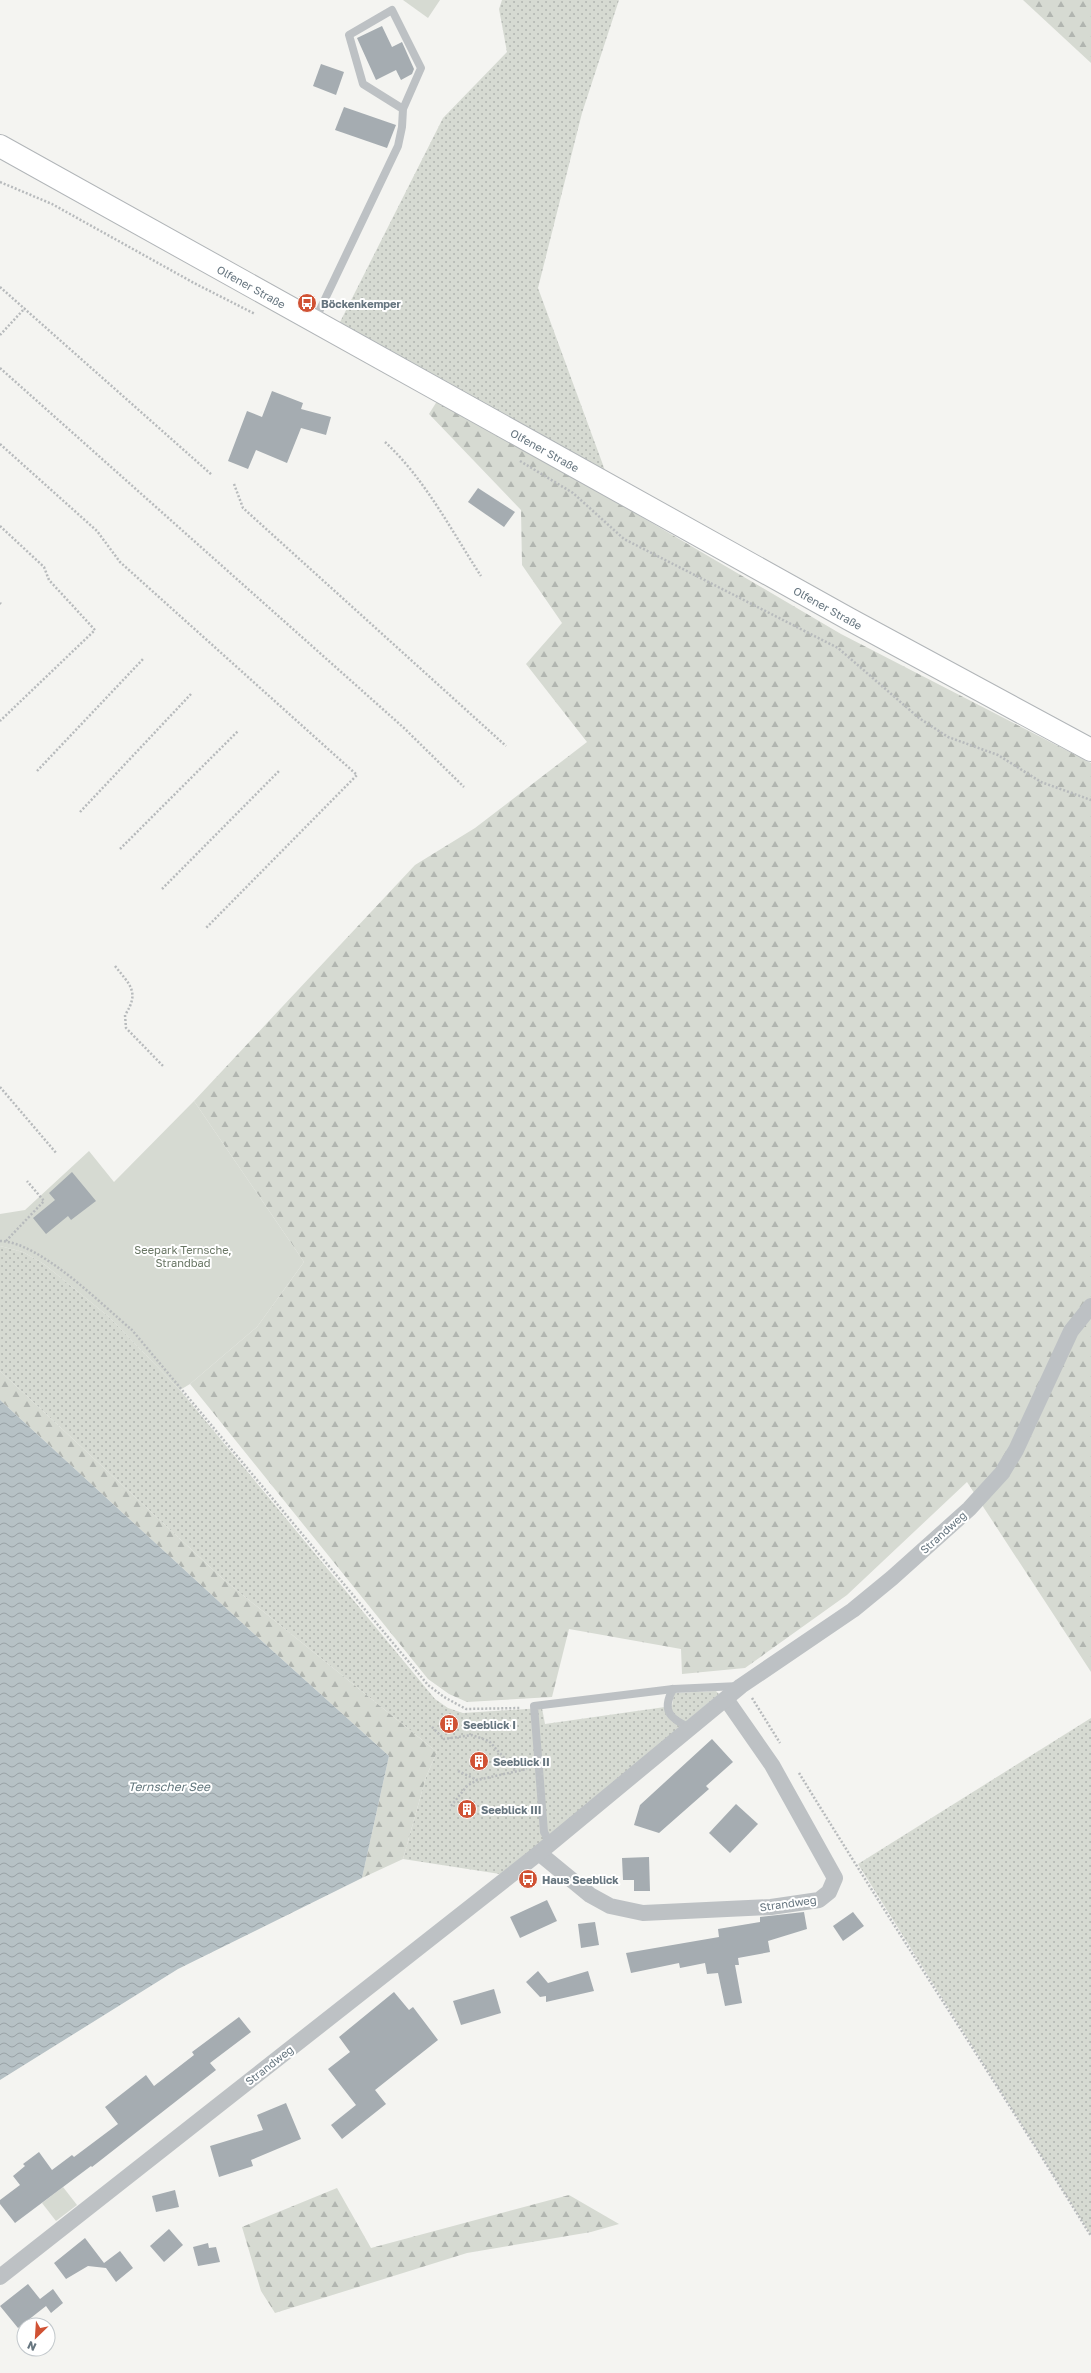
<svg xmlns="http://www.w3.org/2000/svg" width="1091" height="2373" viewBox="0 0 1091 2373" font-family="'Golos Text',sans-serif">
<defs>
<pattern id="grass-dots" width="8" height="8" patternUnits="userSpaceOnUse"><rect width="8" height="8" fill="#d6dad2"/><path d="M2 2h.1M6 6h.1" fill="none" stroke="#b1b5b0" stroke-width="1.8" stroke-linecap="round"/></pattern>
<pattern id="forest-firs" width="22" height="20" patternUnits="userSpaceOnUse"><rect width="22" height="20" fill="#d6dad2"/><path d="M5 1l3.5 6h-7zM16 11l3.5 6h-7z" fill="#b1b5b0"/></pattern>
<pattern id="water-waves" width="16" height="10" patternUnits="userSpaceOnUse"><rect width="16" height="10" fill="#b6c1c5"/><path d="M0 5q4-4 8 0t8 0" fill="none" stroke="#98a1a5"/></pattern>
</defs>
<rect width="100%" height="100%" fill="#f4f4f1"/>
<!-- grass -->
<g fill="url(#grass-dots)">
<polygon points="502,0 619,0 582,113 538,288 610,484 335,332 443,118 507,52 499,9"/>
<polygon points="0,1246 23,1252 44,1264 109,1317 180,1390 435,1699 448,1708 463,1713 542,1708 545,1724 672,1706 674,1693 716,1691 719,1694 542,1843 500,1874 403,1859 426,1777 437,1752 223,1579 0,1371"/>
<polygon points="1091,1718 1091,2235 858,1864"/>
</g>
<!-- forest -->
<g fill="url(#forest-firs)">
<polygon points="1023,0 1091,0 1091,63"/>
<polygon points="439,398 841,634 1091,763 1091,1672 967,1482 847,1595 745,1668 682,1674 681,1649 569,1629 552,1697 467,1702 449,1694 428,1679 190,1384 257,1327 304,1262 194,1101 415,865 475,828 587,742 526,664 562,623 522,565 521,510 429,414"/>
<polygon points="0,1371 223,1579 437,1752 426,1777 403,1859 362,1878 389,1756 264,1643 0,1400"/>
<polygon points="337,2188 371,2248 569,2195 619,2224 591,2232 467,2253 275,2313 261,2291 242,2227"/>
</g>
<!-- green -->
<g fill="#d6dad2">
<polygon points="403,0 440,0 428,18"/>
<polygon points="194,1101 304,1262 257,1327 190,1384 180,1390 109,1317 44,1264 23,1252 0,1246 0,1214 25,1210 89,1151 114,1182"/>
<polygon points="63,2187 77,2205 56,2221 42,2203"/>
</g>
<!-- water -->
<polygon fill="url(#water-waves)" points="0,1400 264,1643 389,1756 362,1878 178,1969 0,2080"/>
<!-- building -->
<g fill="#a5acb1">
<polygon points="382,26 392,47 402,42 414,69 412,74 401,80 396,70 376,80 357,38"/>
<polygon points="321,64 344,72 336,95 313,86"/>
<polygon points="344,107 396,125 387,148 335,130"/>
<polygon points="272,391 303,403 301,409 331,417 326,435 301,428 287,463 256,450 248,469 228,461 247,411 262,417"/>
<polygon points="478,488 515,512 504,527 468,502"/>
<polygon points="72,1172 96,1201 71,1220 68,1216 46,1234 33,1218 55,1200 49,1193"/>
<polygon points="712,1739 733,1762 706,1786 709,1789 659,1833 634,1825 640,1805"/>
<polygon points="736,1804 758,1824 730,1853 709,1833"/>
<polygon points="649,1857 650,1891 634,1891 634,1880 623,1880 622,1858"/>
<polygon points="547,1900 557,1921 520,1938 510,1917"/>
<polygon points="804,1912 807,1929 768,1941 770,1952 738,1958 739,1965 735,1965 742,2003 725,2006 718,1973 707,1974 705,1963 680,1968 679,1963 631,1973 626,1953 719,1937 718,1929 760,1922 760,1917"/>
<polygon points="853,1912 864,1926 843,1941 833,1926"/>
<polygon points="595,1922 599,1945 581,1948 578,1924"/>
<polygon points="538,1971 548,1983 588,1971 594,1991 546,2002 546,1996 540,1997 526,1982"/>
<polygon points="494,1989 501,2013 461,2025 453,2001"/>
<polygon points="394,1992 409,2010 413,2007 438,2040 375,2090 386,2104 342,2139 331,2125 356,2105 328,2069 350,2052 339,2037"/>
<polygon points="239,2017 251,2032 210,2063 216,2070 92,2167 91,2166 15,2223 0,2204 0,2200 20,2185 13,2176 25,2166 23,2164 39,2152 52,2170 72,2155 74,2157 118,2124 105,2107 146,2075 154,2086 194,2055 192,2052"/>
<polygon points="286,2103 301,2139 251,2160 253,2166 219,2177 210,2146 263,2130 257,2115"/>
<polygon points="175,2190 179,2207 156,2212 152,2196"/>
<polygon points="169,2229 183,2245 164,2262 150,2246"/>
<polygon points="85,2238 104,2263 120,2251 133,2268 116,2282 106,2268 88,2266 66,2279 54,2263"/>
<polygon points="208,2243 209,2248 216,2247 220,2262 198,2266 193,2247"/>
<polygon points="28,2284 40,2299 53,2289 63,2303 51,2313 46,2306 18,2328 0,2306"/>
</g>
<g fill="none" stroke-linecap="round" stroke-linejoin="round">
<!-- primary casing -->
<g stroke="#b1b5b8" stroke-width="24">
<g id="primary">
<path id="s1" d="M0,146l849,473 242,131"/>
</g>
</g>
<!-- path -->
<g stroke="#b7babc" stroke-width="2.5" stroke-dasharray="2 2" stroke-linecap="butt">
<polyline points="0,182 52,204 194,283 255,314"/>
<polyline points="0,287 212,475"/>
<polyline points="0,335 25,308"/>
<polyline points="0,368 404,728 464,787"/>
<path d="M385,442c40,37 66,88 96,134"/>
<polyline points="0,444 97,531 120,562 357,775 205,929"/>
<polyline points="520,461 573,493 624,539 838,648 919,718 948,737 998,755 1041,782 1091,800"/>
<polyline points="234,484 243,508 506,746"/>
<polyline points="0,526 44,567 49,580 95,630 0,721"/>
<polyline points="0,603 1,604"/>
<polyline points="37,771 144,658"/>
<polyline points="80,812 191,694"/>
<polyline points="120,849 238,731"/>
<polyline points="162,889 279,771"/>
<path d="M115,966c15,19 25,26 10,49l1,13 38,39"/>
<polyline points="0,1087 57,1154"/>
<path d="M0,1241c40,1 101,63 132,89l296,355 16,12 22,12 55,-1"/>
<polyline points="6,1241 44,1201 27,1181"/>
<polyline points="752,1698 780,1743"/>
<polyline points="432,1727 444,1739 472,1735 489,1741 515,1770"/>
<polyline points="458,1771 477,1780"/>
<path d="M799,1773c95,155 196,307 292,463"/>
<polyline points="451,1806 467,1786 477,1780 527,1769"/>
</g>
<!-- service -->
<g stroke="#bdc1c4" stroke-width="8">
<polyline points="315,320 398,146 402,127 403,109 363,84 349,35 392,10 421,68 403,109"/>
<path d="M673,1689c-12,22 -3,30 18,39"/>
<polyline points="550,1843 544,1832 534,1706 673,1689 739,1686"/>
</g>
<!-- minor -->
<g stroke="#bdc1c4" stroke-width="16">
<polyline points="539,1853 590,1895 610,1906 643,1913 771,1907 819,1900 829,1892 835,1878 772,1765 726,1699"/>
<polyline points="0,2277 539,1853 741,1686 853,1610 892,1578 969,1509 1002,1473 1016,1450 1071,1331 1091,1306"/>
</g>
<!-- primary -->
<use href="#primary" stroke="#fff" stroke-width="22"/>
</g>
<!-- icons -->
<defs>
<g id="bus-disc" transform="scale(1)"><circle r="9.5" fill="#d05234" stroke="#fff"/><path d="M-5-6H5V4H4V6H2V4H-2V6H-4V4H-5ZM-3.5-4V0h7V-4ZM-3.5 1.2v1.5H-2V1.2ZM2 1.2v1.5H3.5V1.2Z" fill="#fff"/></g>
<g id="building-disc" transform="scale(1)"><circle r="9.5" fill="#d05234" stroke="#fff"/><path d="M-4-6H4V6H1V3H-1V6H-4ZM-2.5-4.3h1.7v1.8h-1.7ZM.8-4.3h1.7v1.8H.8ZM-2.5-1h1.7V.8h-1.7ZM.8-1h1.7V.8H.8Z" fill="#fff"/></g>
</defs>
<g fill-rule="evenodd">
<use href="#bus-disc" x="307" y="303"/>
<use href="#building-disc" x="449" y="1724"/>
<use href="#building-disc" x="479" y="1761"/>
<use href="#building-disc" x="467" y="1809"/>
<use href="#bus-disc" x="528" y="1879"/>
</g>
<g text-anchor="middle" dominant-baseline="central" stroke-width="4" stroke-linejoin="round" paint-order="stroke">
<!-- street labels -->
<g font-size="11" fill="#66757f" stroke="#fff">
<text stroke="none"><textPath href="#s1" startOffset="288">Olfener Straße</textPath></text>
<text stroke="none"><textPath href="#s1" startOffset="624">Olfener Straße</textPath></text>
<text stroke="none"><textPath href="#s1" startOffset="948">Olfener Straße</textPath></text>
<text transform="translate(943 1532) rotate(-42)">Strandweg</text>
<text transform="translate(788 1903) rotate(-8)">Strandweg</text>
<text transform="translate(269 2065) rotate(-38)">Strandweg</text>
</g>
<!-- poi labels -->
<g font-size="11" font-weight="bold" fill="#66757f" stroke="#fff" text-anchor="start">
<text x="321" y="303">Böckenkemper</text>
<text x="463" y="1724">Seeblick I</text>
<text x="493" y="1761">Seeblick II</text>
<text x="481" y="1809">Seeblick III</text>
<text x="542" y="1879">Haus Seeblick</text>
</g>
<!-- park labels -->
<g font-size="11" fill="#697664" stroke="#fff">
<text x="183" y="1249">Seepark Ternsche,<tspan x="183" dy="13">Strandbad</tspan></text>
</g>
<!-- water labels -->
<g font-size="12" font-style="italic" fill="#62767c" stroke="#fff">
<text x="169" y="1786">Ternscher See</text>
</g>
</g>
<!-- north arrow -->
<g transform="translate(36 2337) rotate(205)"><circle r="19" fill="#ffffff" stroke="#c2c8cc"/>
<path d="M0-3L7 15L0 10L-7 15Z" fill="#d05234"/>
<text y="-6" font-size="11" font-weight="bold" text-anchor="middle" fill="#66757f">N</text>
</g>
</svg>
